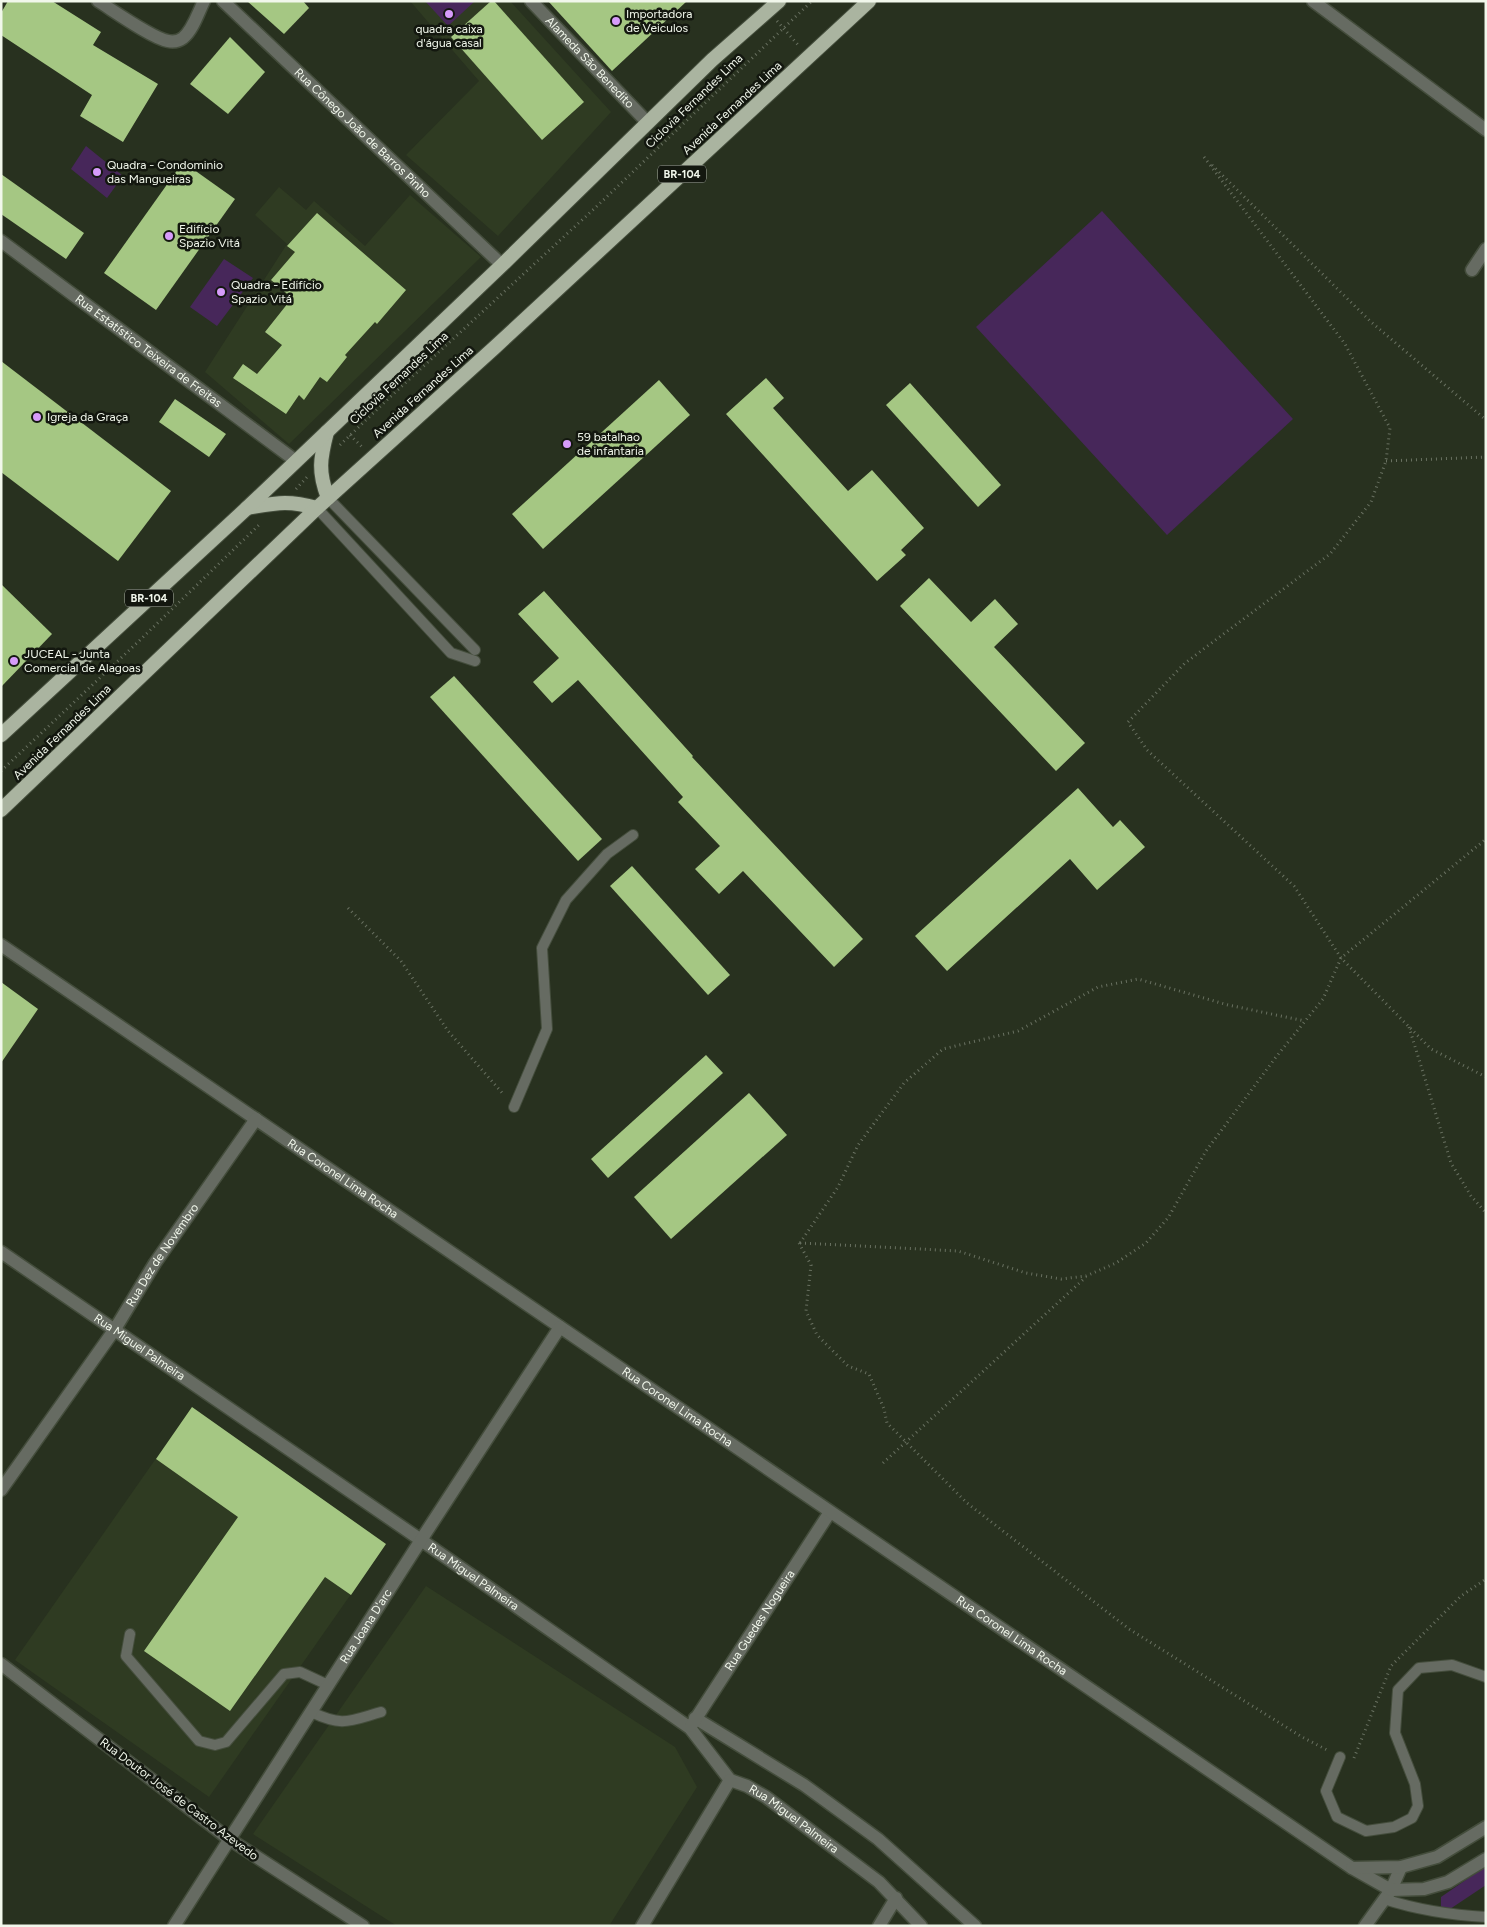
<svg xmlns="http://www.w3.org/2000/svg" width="1487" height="1927" viewBox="0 0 1487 1927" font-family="Figtree,sans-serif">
<rect width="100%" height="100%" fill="#28311f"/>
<!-- built -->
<g fill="#2f3b22">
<polygon points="410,1 510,1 611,112 498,236 406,155 479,81"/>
<polygon points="279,187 306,210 314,201 365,246 410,195 481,257 289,444 205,372 287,244 255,215"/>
<polygon points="192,1407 386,1544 209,1797 15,1660"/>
<polygon points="426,1586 675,1747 697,1787 609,1926 397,1926 253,1834"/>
</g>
<!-- green -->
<g fill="#47275a">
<polygon points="425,1 475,1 448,26"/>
<polygon points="86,146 123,176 107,198 71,169"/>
<polygon points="1102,211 1293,419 1167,535 976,327"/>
<polygon points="224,259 253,278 217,326 190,307"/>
<polygon points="1486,1866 1486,1885 1441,1915 1441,1897"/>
</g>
<!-- building -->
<g fill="#a5c783">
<polygon points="8,1 52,1 101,32 93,45 158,84 123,142 80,116 92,95 1,35 1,13"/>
<polygon points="247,1 303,1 309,8 284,34"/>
<polygon points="491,1 494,1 584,102 542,140 451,37"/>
<polygon points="548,1 687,1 612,71"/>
<polygon points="230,37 265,72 228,114 190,84"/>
<polygon points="183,162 235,199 156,310 104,273"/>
<polygon points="1,174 84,233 66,259 1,214"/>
<polygon points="317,213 406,290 377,324 375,322 345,355 347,357 327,382 320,377 304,400 299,395 286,414 233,378 243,364 257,374 282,345 265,332 292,298 271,280 295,252 287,246"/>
<polygon points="1,361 171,491 118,561 1,472"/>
<polygon points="766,378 784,398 773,408 848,491 872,470 924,528 901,550 906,555 877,581 726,414"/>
<polygon points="659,380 690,415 543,549 512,514"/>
<polygon points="910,383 1001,485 978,507 886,405"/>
<polygon points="175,399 226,434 209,457 159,422"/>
<polygon points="929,578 971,622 995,599 1018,624 994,647 1085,743 1056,771 900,606"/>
<polygon points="1,584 52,634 1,687"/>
<polygon points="544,591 693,756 692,757 863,939 834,967 743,871 719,894 695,869 720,846 678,802 683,797 578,680 552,703 533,682 559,658 518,614"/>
<polygon points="454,676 602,839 578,861 430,697"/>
<polygon points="1078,788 1113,827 1120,820 1145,847 1097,890 1070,859 947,971 915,936"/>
<polygon points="632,866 730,975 708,995 610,886"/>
<polygon points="1,982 38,1009 1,1063"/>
<polygon points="706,1055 723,1073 608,1178 591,1159"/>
<polygon points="749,1093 787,1135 671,1239 634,1197"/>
<polygon points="192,1407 386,1544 351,1595 325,1577 230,1711 144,1651 238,1517 156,1459"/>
</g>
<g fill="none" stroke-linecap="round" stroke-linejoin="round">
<!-- service casing -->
<g stroke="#444d3c" stroke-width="12">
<g id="service">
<polyline points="328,498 475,650"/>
<polyline points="317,508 451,653 475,661"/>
<polyline points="514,1107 547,1029 542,948 566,900 607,854 633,835"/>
<polyline points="130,1634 126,1656 199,1741 215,1745 226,1742 284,1674 300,1672 328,1685"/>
<path d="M311,1712c32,15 38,9 70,0"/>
<polyline points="1340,1757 1326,1791 1337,1817 1366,1831 1394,1827 1412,1818 1418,1806 1415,1784 1395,1733 1398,1690 1419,1668 1452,1665 1486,1677"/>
<path d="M1384,1899c34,11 66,16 102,18"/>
</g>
</g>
<!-- minor casing -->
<g stroke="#444d3c" stroke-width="15">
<g id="minor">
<path d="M98,1c16,10 54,37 70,40 5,1 11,0 15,-3 10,-8 15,-25 21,-37"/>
<path id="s1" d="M223,1l279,264"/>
<path id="s2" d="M531,1l117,122"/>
<polyline points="1313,1 1486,130"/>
<path id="s3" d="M1,241l295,220"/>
<polyline points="1472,270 1486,249"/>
<path id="s4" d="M421,1540l269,188 40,52 17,6 19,11 113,85 42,44"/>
<polyline points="695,1718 804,1785 878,1839 975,1926"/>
<path id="s5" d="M691,1726l139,-214"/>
<polyline points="229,1839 363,1926"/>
<polyline points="642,1926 730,1780"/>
<polyline points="879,1926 896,1898"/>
<polyline points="1365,1926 1391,1890 1401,1867"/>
</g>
</g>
<!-- tertiary casing -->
<g stroke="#444d3c" stroke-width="15">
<g id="tertiary">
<path id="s6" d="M1,945l1351,923 39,22 33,-1 24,-7 38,-23"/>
<path id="s7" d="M1,1252l420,288"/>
<path id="s8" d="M1,1490l114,-161 40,-66 101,-144"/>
<polyline points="1,1664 229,1839"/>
<polyline points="1352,1868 1401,1867 1437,1857 1486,1827"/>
<path id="s9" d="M174,1926l247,-386 139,-213"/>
</g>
</g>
<!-- trunk casing -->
<g stroke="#444d3c" stroke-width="16">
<g id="trunk">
<path d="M327,432c-7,27 -9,40 1,66"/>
<path d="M247,508c30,-5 40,-8 70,0"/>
<polyline points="1,735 247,508 502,265 712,60 779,1"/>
<polyline points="1,810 317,508 494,348 869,1"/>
</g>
</g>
<!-- path -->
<g stroke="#697161" stroke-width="3" stroke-dasharray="1 4" stroke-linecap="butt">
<polyline points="777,21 799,46"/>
<polyline points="1204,157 1345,344 1390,428 1386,461 1371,502 1330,554 1185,663 1128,722 1147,750 1294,886 1341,958 1431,1049 1486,1077"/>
<polyline points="1212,165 1371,322 1486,420"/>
<polyline points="350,435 363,448"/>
<polyline points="340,445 389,398 595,208 812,1"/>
<polyline points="1386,461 1486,457"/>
<polyline points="296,489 307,477"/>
<polyline points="1,771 139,641 261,523"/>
<polyline points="348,908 401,961 448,1031 504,1095"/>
<polyline points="1409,1027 1451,1163 1471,1196 1486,1213"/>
<polyline points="799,1243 811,1265 806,1311 817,1335 848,1366 869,1374 884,1409 887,1423 967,1503 1129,1629 1302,1737 1329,1751"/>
<polyline points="800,1243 958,1251 1026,1273 1061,1279 1086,1276 1116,1263 1146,1243 1168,1218 1206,1151 1276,1057 1323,999 1341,958 1486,839"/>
<polyline points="800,1243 838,1187 858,1145 904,1083 943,1049 1018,1031 1098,987 1138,979 1228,1005 1305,1021"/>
<polyline points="883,1463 1086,1277"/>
<polyline points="1354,1758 1391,1666 1461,1596 1486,1579"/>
</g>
<!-- service -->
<use href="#service" stroke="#666b62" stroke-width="10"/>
<!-- minor -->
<use href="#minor" stroke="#666b62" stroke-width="12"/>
<!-- tertiary -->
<use href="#tertiary" stroke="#666b62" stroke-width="12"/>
<!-- trunk -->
<use href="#trunk" stroke="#aab4a0" stroke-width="14"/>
</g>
<!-- markers -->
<g fill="#d69bfa" stroke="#13170f" stroke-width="2">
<circle cx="449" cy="14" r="5"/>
<circle cx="616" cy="21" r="5"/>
<circle cx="97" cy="172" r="5"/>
<circle cx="169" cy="236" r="5"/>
<circle cx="221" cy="292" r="5"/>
<circle cx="37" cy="417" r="5"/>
<circle cx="567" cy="444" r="5"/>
<circle cx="14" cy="661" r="5"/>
</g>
<g text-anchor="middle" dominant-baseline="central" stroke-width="5" stroke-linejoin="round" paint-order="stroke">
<!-- shield labels -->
<g fill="#13170f" stroke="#aeb4a9" stroke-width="1">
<rect x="658" y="165.5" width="48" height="17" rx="4"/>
<rect x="125" y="589.5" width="48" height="17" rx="4"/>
</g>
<g font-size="11" font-weight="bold" fill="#f1f7eb">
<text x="682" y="174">BR-104</text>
<text x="149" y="598">BR-104</text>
</g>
<!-- poi labels -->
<g font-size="12" fill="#f1f7eb" stroke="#13170f" text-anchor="start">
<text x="626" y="14">Importadora<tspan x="626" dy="14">de Veiculos</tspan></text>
<text x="449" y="29" text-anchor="middle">quadra caixa<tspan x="449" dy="14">d'água casal</tspan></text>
<text x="107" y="165">Quadra - Condominio<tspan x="107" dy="14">das Mangueiras</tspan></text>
<text x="179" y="229">Edifício<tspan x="179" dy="14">Spazio Vitá</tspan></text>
<text x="231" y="285">Quadra - Edifício<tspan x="231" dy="14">Spazio Vitá</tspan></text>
<text x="47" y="417">Igreja da Graça</text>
<text x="577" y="437">59 batalhao<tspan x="577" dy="14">de infantaria</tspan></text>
<text x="24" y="654">JUCEAL - Junta<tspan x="24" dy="14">Comercial de Alagoas</tspan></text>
</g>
<!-- street labels -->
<g font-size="12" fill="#f1f7eb" stroke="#13170f">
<text stroke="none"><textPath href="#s2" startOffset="85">Alameda São Benedito</textPath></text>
<text transform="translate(694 101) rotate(-44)">Ciclovia Fernandes Lima</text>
<text transform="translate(732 108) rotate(-43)">Avenida Fernandes Lima</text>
<text stroke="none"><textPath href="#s1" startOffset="192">Rua Cônego João de Barros Pinho</textPath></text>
<text stroke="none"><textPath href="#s3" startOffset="184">Rua Estatístico Teixeira de Freitas</textPath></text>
<text transform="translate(399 378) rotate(-43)">Ciclovia Fernandes Lima</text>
<text transform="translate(423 392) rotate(-42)">Avenida Fernandes Lima</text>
<text transform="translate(62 732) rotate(-44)">Avenida Fernandes Lima</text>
<text stroke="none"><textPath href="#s6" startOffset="414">Rua Coronel Lima Rocha</textPath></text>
<text stroke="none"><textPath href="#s8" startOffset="285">Rua Dez de Novembro</textPath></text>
<text stroke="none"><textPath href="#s7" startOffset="168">Rua Miguel Palmeira</textPath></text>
<text stroke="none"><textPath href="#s6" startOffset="819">Rua Coronel Lima Rocha</textPath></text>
<text stroke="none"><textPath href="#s4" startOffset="64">Rua Miguel Palmeira</textPath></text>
<text stroke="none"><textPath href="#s5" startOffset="126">Rua Guedes Nogueira</textPath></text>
<text stroke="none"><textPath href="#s9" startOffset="356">Rua Joana D'arc</textPath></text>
<text stroke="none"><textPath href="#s6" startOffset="1224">Rua Coronel Lima Rocha</textPath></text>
<text transform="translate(179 1799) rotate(37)">Rua Doutor José de Castro Azevedo</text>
<text stroke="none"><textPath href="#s4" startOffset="469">Rua Miguel Palmeira</textPath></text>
</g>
</g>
<!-- border -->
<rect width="1487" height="1927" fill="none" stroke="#f1f7eb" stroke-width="5"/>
</svg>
